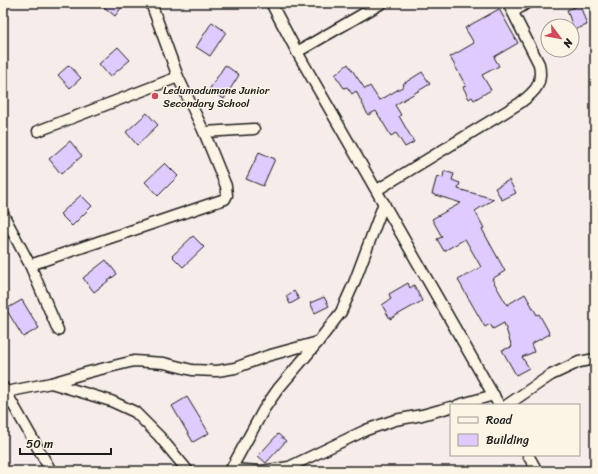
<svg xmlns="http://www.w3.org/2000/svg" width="598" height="474" viewBox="0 0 598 474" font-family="Sriracha,sans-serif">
<rect width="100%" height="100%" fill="#f6edea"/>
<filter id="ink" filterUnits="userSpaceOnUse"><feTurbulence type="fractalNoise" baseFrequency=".025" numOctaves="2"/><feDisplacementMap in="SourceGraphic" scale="8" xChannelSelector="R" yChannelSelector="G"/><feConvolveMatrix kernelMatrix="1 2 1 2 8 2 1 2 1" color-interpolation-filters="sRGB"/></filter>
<g filter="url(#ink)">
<!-- building -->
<g fill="#dfcbfd" stroke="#1c1c1c">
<polygon points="99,3 125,3 115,16"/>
<polygon points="580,5 587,25 574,30 567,10"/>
<polygon points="499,9 518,43 494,57 499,66 482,75 491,90 474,100 472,97 469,99 463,87 466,86 450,57 474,43 465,28"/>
<polygon points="212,22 226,32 210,56 196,47"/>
<polygon points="118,47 130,60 110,77 99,64"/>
<polygon points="348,64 365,89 370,86 379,100 382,99 404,86 403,84 422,72 430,84 395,105 401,115 399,116 414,142 405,147 396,133 391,136 376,111 368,115 356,91 352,94 347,87 344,88 335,75"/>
<polygon points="69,65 81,78 70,88 58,75"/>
<polygon points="225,65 239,75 224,99 209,90"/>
<polygon points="147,113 158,125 137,145 126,132"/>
<polygon points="70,141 82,156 61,174 49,159"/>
<polygon points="259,152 275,159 263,186 246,179"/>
<polygon points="165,163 178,176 158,196 145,182"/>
<polygon points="444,171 454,174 452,180 460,183 458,189 494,199 475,211 484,228 482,229 505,271 492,279 507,305 525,294 537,315 539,314 550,334 531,344 534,352 522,357 529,368 516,375 502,350 512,347 504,323 493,329 490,324 485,327 458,280 481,267 465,239 444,251 437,239 442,237 432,219 461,203 432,194 437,176 443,178"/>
<polygon points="509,180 516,193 502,200 495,188"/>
<polygon points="81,195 92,206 72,226 60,214"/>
<polygon points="193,236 204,247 183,267 172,256"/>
<polygon points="106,260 117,274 94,292 83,278"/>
<polygon points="408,283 410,288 414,285 422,301 390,319 382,305 391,299 389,294"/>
<polygon points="294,291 299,299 290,304 286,296"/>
<polygon points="324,297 329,306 315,313 310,303"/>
<polygon points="22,300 39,328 23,337 6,309"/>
<polygon points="187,397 209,433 193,442 172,406"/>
<polygon points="278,434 286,441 266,463 258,456"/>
</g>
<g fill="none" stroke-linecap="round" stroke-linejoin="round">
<!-- street casing -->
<g stroke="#1c1c1c" stroke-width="13">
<g id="street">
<polyline points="271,3 297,52 499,405"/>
<polyline points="513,12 527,3"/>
<polyline points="297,52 382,3"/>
<polyline points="38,131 178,77"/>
<polyline points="204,132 254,129"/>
<path d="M377,190l143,-87c16,-12 23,-19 19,-39l-31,-61"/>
<polyline points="3,214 30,265 58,330"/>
<polyline points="30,265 225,199 227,195 226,186 204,132 178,77 151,3"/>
<polyline points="51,383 111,401 135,412 159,436 188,471"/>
<polyline points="3,387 51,471"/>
<polyline points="6,392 51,383 89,372 134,361 164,363 192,370 217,371 235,368 267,356 318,342"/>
<polyline points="458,405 494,395"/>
<polyline points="507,405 551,375 579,362 595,359"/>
<polyline points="528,455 537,471"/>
<polyline points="231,469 262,471 289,467 366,430 395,420 422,415 451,407"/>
<polyline points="230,471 264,409 278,389 318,342 341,312 354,283 384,203"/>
</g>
</g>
<!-- street -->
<use href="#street" stroke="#fcf5e5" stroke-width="10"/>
</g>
</g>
<!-- markers -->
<circle fill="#d1495b" stroke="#fcf5e5" stroke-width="1.5" cx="155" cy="96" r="4"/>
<g text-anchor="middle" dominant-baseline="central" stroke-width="3" stroke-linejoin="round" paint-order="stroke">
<!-- poi labels -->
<g font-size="11" fill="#1c1c1c" stroke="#fcf5e5" text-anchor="start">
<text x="163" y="90">Ledumadumane Junior<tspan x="163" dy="13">Secondary School</tspan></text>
</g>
</g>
<!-- margin -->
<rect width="598" height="474" fill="none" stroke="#fcf5e5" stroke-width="16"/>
<rect x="8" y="8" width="582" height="458" fill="none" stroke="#1c1c1c" stroke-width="1.5" filter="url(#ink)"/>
<!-- legend -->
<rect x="450" y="404" width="130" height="52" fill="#fcf5e5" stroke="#a29e95"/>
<rect x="458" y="417" width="20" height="6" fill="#fcf5e5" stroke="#a29e95"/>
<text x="486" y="424" font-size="12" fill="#1c1c1c">Road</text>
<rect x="458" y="434" width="20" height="12" fill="#dfcbfd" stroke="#a29e95"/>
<text x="486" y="444" font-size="12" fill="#1c1c1c">Building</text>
<!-- north arrow -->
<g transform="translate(560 38) rotate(122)"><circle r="19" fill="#fcf5e5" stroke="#a29e95"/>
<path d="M0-3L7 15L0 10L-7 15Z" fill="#d1495b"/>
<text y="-6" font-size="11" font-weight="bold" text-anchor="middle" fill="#1c1c1c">N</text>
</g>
<!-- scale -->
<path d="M20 448v6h91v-6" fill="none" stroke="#1c1c1c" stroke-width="2"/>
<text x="26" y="448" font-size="12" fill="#1c1c1c" stroke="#fcf5e5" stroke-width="3" paint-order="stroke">50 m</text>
</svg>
